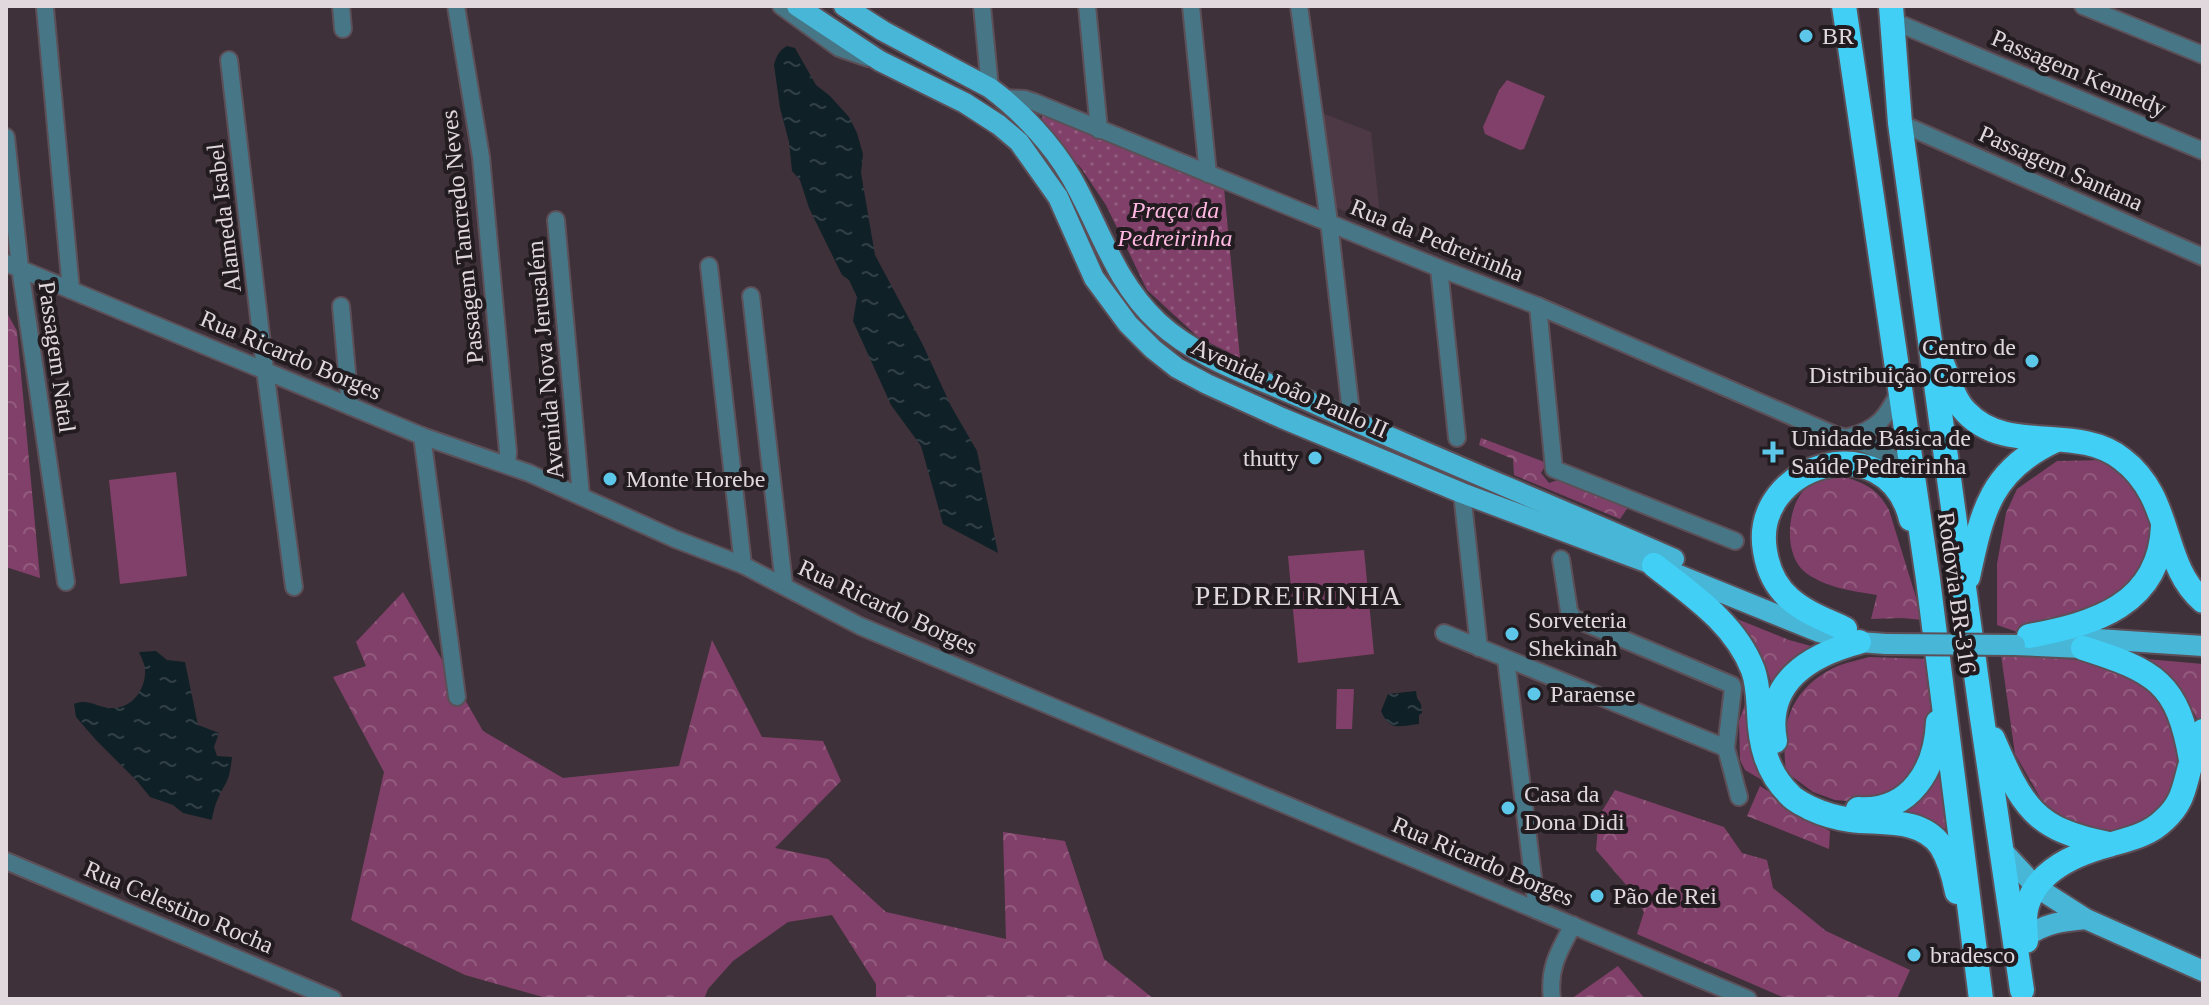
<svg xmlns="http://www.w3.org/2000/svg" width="2209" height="1005" viewBox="0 0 2209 1005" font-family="Georgia,serif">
<defs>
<pattern id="forest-crowns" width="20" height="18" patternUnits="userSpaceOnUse" patternTransform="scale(2)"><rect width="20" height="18" fill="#814069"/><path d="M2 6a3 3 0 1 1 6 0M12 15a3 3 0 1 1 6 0" fill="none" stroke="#935b7e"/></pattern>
<pattern id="park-dots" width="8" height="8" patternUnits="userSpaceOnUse" patternTransform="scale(2)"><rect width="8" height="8" fill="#814069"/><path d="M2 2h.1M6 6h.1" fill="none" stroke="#935b7e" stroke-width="1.8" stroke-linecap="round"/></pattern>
<pattern id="water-ripples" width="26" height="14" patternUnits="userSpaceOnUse" patternTransform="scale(2)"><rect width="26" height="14" fill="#0f2026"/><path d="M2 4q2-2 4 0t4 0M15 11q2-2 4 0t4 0" fill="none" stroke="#324045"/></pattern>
</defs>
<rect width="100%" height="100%" fill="#3f3139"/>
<!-- built -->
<polygon fill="#4d3945" points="1322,113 1371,132 1381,225 1334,207"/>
<!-- grass -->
<g fill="#814069">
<polygon points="1507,80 1545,96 1524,149 1520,150 1485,134 1483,127 1499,90"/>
<polygon points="176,472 187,576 120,584 109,480"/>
<polygon points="1364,550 1374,654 1298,663 1288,556"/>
<polygon points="1337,689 1354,689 1352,729 1336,729"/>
</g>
<!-- forest -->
<g fill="url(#forest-crowns)">
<polygon points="6,311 17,331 40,578 6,567"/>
<polygon points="1481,438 1547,463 1541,473 1549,483 1564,478 1629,506 1620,519 1514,475 1513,459 1479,445"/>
<polygon points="2103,460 2128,474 2157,504 2156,543 2131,589 2029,636 1997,625 1997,564 2006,513 2017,489 2057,461"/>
<path d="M1841,476c24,7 36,12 48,34l34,110 -21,-2 -31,1 6,-24c-24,-4 -50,-7 -71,-22 -23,-17 -20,-66 0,-85 7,-7 25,-9 35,-12z"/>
<polygon points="403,592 483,731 563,778 679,766 712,640 762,737 823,741 841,781 775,848 828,859 886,912 1006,939 1003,832 1065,841 1104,959 1154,999 876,999 876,984 832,915 788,922 733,961 708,989 704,999 550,999 465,975 351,920 384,772 333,677 366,666 356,642"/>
<polygon points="1737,619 1789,640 1818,648 1775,694 1766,666"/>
<polygon points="2001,655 2099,661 2157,687 2175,729 2181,760 2177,785 2156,819 2120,835 2072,826 2042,801 2015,754"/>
<path d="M1869,657l60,2 6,24 -3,56 -9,21 -29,35 -34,7 -25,-2 -22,-8 -27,-20c-5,-43 1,-76 40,-100 12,-8 29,-11 43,-15z"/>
<path d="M2135,658l68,6v56l-3,4c-19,-35 -29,-47 -65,-66z"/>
<polygon points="1751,688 1764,772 1762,780 1745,770 1740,760 1739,721"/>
<polygon points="1942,756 1952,831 1920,821 1880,812"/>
<polygon points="1760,786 1771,793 1787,810 1830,831 1829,849 1747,816"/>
<polygon points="1615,790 1724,827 1742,853 1767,860 1773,888 1826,931 1910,970 1897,999 1787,999 1637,934 1644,912 1628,887 1596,850 1599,816"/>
<polygon points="1618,966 1645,999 1571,999"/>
</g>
<!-- park -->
<polygon fill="url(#park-dots)" points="1042,113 1224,188 1240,358 1198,337 1147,290 1106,205 1081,168 1042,122"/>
<!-- water -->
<g fill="url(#water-ripples)">
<path d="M787,46l8,2 21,37 14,11 19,21 8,16 6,21 -2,19 14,82 47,88 29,63 26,45 21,102 -55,-29 -22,-78 -30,-41 -38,-84 4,-24 -8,-17 -7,-5 -33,-67 -9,-28 -8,-9 -3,-29 -9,-34 -6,-43c2,-8 5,-15 13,-19z"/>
<path d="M156,651l11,9 18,2 13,63 21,8 -5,14 3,9 15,1c-1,8 -2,19 -6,26 -7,12 -12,22 -14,37l-29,-7 -10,-8 -23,-8 -13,-16 -41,-41 -20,-23 -2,-13c15,-6 23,4 37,4 21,1 35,-19 34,-38 0,-6 -4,-13 -6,-18z"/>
<path d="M1416,691l1,7 4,6 1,9 -3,2v9c-20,2 -29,8 -38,-13l7,-17z"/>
</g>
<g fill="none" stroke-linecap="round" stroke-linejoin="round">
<!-- minor casing -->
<g stroke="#5c4f57" stroke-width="20">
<g id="minor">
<polyline points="341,6 343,29"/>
<polyline points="456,6 481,157 508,452 507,465"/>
<polyline points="781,6 839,48 868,58"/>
<polyline points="982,6 990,88"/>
<polyline points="1087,6 1099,130"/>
<polyline points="1191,6 1208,174"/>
<polyline points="1299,6 1329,222 1352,421"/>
<polyline points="2083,6 2203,55"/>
<polyline points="45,8 71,290"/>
<polyline points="1893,21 2203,151"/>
<polyline points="229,60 265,370 294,587"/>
<path d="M1004,98l21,1 9,3 405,166 99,38 297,129c27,6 53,19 76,35"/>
<polyline points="1900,123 2203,257"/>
<polyline points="6,137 20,268 66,582"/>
<polyline points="556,220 581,496"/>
<polyline points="6,263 422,436 529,473 675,539 743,565 860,626 1748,999"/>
<polyline points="709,266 743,565"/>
<polyline points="1439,268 1457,438"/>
<polyline points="751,296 784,585"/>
<polyline points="341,306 350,406"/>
<polyline points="1538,306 1554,469 1735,541"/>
<polyline points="422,436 457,697"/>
<path d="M1849,437c30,-8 37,-20 51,-46"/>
<polyline points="1462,493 1479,648"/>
<polyline points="1561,559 1569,611 1573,618 1732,685 1733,688 1726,748 1739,797"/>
<polyline points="1444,633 1726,748"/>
<polyline points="1506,659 1537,910"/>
<polyline points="6,861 333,999"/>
<path d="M1552,999c-4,-31 7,-48 21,-74"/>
</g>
</g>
<!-- major casing -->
<g stroke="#5c4f57" stroke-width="24">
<g id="major">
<polyline points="797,6 880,61 965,103 999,125 1019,142 1058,197 1094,278 1128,324 1153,349 1177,368 1207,384 1282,418 1462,493 1654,565 1819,632 1859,642 1886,644"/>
<path d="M844,6l39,25 107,57c31,23 62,56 81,89 29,50 43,104 87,145 40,37 95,54 144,76 123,56 248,106 372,161"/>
<polyline points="2067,637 2203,646"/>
<polyline points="2015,645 2083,648"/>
<polyline points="2001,849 2036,887 2086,919 2203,971"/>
<path d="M2026,937c19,-14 37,-16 60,-18"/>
</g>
</g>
<!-- highway casing -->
<g stroke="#5c4f57" stroke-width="28">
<g id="highway">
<polyline points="1844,6 1928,579 1981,999"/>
<polyline points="1891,6 1900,123 1981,711 2022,990"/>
<path d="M1942,363c7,16 11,36 24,49 41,44 111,11 156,47 52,39 38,106 81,142"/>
<path d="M1654,565c38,30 81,58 99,105 5,14 5,27 6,42 1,31 7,60 31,83 5,6 13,9 20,13 13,6 26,10 41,12 29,4 70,-3 90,26 8,13 13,31 16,46"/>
<path d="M1968,577c14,-65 22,-107 88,-137"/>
<path d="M1845,629c-19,-9 -39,-16 -55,-30 -14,-12 -22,-29 -25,-48 -15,-86 122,-129 146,-32"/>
<path d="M2029,636c65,-12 131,-31 134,-110"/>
<path d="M2083,648c72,23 95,34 108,112"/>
<path d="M1993,739c29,67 41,91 116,105"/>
<path d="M1775,741c-11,-59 35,-86 84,-99"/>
<path d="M1858,809c53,4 78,-41 80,-87"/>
<path d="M2026,941c0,-10 -2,-21 0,-31 8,-38 49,-56 83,-65 20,-6 40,-10 55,-25 21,-19 20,-36 28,-60 3,-10 7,-19 11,-29"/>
</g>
</g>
<!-- minor -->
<use href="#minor" stroke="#477787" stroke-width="16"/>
<!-- major -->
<use href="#major" stroke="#47b6d7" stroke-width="20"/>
<!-- highway -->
<use href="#highway" stroke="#42cff6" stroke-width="24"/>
<!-- major-bridge casing -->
<g stroke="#5c4f57" stroke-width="24" stroke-linecap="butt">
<polyline id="major-bridge" points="1886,644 2015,645"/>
</g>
<!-- major-bridge -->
<use href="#major-bridge" stroke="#47b6d7" stroke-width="20"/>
</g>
<!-- markers -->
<g fill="#5cc7e8" stroke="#221b1f" stroke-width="3">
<circle cx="1806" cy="36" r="8"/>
<circle cx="2032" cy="361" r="8"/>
<path d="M1769 440h8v8h8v8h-8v8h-8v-8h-8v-8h8z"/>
<circle cx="1315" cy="458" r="8"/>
<circle cx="610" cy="479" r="8"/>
<circle cx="1512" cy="634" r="8"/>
<circle cx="1534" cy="694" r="8"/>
<circle cx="1508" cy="808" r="8"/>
<circle cx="1597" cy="896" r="8"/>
<circle cx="1914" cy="955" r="8"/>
</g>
<g text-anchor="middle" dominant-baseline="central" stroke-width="8" stroke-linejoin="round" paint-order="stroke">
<!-- poi labels -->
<g font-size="24" fill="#e1d8dd" stroke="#221b1f" text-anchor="start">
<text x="1822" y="36">BR</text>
<text x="2016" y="347" text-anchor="end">Centro de<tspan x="2016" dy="28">Distribuição Correios</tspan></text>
<text x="1791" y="438">Unidade Básica de<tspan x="1791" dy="28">Saúde Pedreirinha</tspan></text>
<text x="1299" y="458" text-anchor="end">thutty</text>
<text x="626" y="479">Monte Horebe</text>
<text x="1528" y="620">Sorveteria<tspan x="1528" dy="28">Shekinah</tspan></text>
<text x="1550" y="694">Paraense</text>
<text x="1524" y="794">Casa da<tspan x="1524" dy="28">Dona Didi</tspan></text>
<text x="1613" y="896">Pão de Rei</text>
<text x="1930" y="955">bradesco</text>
</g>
<!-- street labels -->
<g font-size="24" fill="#e1d8dd" stroke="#221b1f">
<text transform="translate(2079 73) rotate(23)">Passagem Kennedy</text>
<text transform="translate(2061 168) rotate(24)">Passagem Santana</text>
<text transform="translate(224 218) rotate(-97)">Alameda Isabel</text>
<text transform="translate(462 237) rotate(-96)">Passagem Tancredo Neves</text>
<text transform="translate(1437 240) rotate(22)">Rua da Pedreirinha</text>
<text transform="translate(291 355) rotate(23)">Rua Ricardo Borges</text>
<text transform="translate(57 357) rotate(82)">Passagem Natal</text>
<text transform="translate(545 360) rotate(-95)">Avenida Nova Jerusalém</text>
<text transform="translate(1290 388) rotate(24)">Avenida João Paulo II</text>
<text transform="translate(1957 593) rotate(82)">Rodovia BR-316</text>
<text transform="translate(888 607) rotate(25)">Rua Ricardo Borges</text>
<text transform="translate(1483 861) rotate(23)">Rua Ricardo Borges</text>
<text transform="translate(179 907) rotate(23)">Rua Celestino Rocha</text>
</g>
<!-- park labels -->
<g font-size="24" font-style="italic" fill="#ffb9e2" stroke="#221b1f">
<text x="1175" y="210">Praça da<tspan x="1175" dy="28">Pedreirinha</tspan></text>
</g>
<!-- quarter labels -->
<g font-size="28" letter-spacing="2" fill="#e1d8dd" stroke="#221b1f">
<text x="1299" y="595">PEDREIRINHA</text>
</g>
</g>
<!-- border -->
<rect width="2209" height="1005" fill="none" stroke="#e1d8dd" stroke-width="16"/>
</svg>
